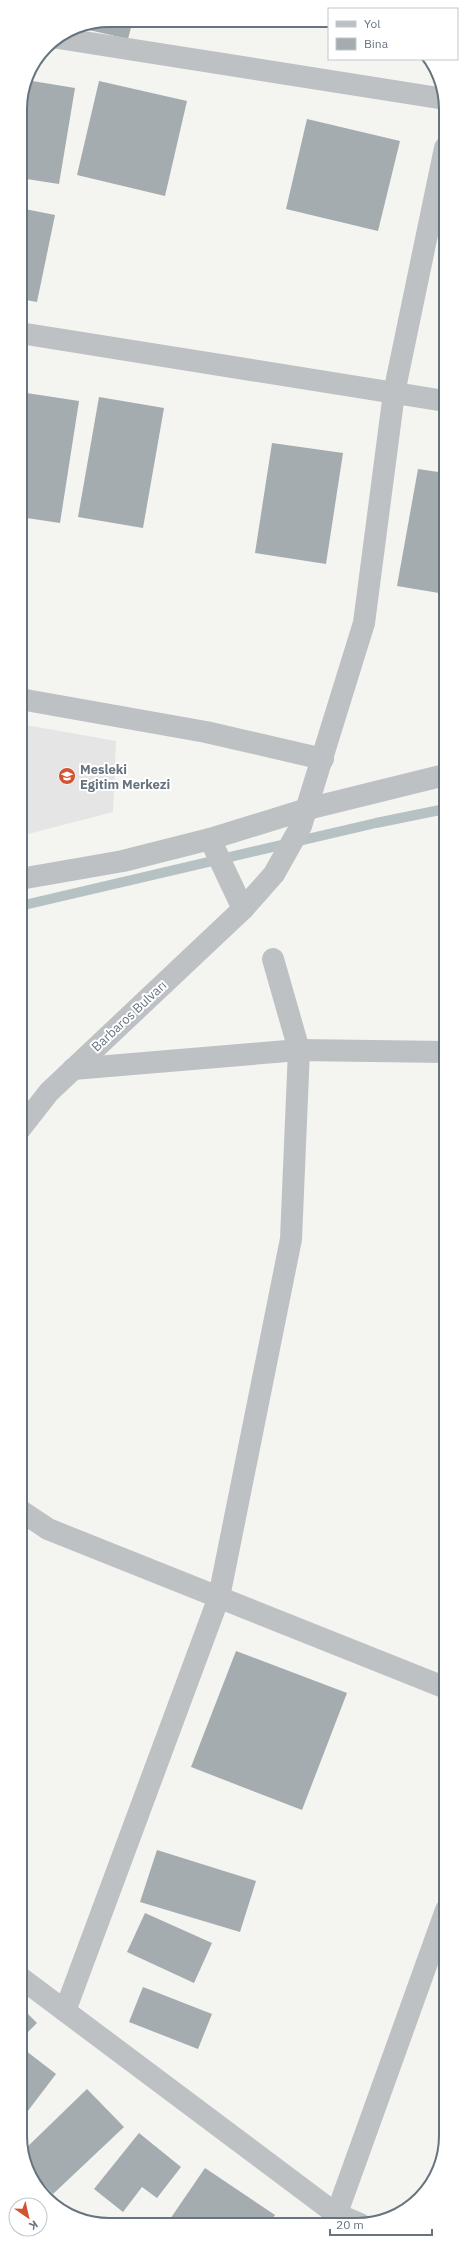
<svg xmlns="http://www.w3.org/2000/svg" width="466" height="2245" viewBox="0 0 466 2245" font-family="'IBM Plex Sans',sans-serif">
<rect width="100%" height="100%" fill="#f4f4f0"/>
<!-- built -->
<polygon fill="#e4e5e4" points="20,724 116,741 113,812 20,836"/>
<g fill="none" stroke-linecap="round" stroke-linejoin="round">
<!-- stream -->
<polyline stroke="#b6c1c4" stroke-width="10" points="20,906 376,823 445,809"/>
</g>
<!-- building -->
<g fill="#a4acb0">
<polygon points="109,20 133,20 128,39 76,27"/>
<polygon points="26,80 75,88 59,184 20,178 20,104"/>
<polygon points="99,81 187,101 165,196 77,175"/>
<polygon points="307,119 400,141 378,231 286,209"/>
<polygon points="20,208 55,215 37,302 20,299"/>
<polygon points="20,392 79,401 60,523 20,517"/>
<polygon points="99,397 164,408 143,528 78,517"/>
<polygon points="272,443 343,453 326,564 255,553"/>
<polygon points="418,469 445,473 445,594 397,586"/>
<polygon points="236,1651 347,1693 302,1810 191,1767"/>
<polygon points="157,1850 256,1881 240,1932 140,1902"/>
<polygon points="145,1913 212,1943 194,1983 127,1952"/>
<polygon points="143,1987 212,2014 198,2049 129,2022"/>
<polygon points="21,2007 37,2023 21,2039"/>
<polygon points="21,2047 56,2074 21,2120"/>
<polygon points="87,2089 124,2127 53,2194 32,2172 23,2151"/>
<polygon points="139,2133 181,2167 157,2198 142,2187 123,2212 94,2189"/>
<polygon points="205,2168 275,2215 269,2224 168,2222"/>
</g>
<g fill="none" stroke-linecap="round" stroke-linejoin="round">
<!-- minor -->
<g stroke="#bdc1c4" stroke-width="22">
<polyline points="58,38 445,99"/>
<polyline points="20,333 445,401"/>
<polyline points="20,699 206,732 323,759"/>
<polyline points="20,879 123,861 210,839 307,809 445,775"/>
<polyline points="243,909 274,874 301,826 364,623 394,393 445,148"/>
<polyline points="73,1069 299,1050 446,1052"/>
<polyline points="20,1129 49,1092 243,909 210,839"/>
<polyline points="21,1511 48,1529 446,1688"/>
<polyline points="21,1978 336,2214 360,2224"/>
<polyline points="65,2011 219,1597 291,1239 299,1050 273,959"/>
<polyline points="333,2224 446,1910"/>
</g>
</g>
<!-- icons -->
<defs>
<g id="school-disc" transform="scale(0.9)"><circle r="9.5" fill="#d25532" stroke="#fff"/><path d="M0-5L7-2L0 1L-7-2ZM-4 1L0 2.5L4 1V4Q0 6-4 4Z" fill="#fff"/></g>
</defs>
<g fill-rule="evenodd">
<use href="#school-disc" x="67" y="776"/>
</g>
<g text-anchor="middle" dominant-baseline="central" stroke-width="4" stroke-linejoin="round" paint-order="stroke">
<!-- poi labels -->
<g font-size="13" font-weight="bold" fill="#66747f" stroke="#fff" text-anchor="start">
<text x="80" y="769">Mesleki<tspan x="80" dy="15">Egitim Merkezi</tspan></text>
</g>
<!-- street labels -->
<g font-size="13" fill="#66747f" stroke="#fff">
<text transform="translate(129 1016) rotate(-43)">Barbaros Bulvarı</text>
</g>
</g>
<!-- crop -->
<path d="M0 0H466V2245H0ZM109 27H357A82 82 0 0 1 439 109V2136A82 82 0 0 1 357 2218H109A82 82 0 0 1 27 2136V109A82 82 0 0 1 109 27Z" fill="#fff" fill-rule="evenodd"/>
<path fill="none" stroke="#66747f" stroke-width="2" d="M109 27H357A82 82 0 0 1 439 109V2136A82 82 0 0 1 357 2218H109A82 82 0 0 1 27 2136V109A82 82 0 0 1 109 27Z"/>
<!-- legend -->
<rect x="328" y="8" width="130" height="52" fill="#ffffff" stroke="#c2c7cc"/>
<rect x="336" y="21" width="20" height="6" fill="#bdc1c4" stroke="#c2c7cc"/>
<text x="364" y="28" font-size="12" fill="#66747f">Yol</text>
<rect x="336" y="38" width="20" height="12" fill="#a4acb0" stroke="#c2c7cc"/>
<text x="364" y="48" font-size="12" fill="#66747f">Bina</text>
<!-- north arrow -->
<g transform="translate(28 2217) rotate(146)"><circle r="19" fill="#ffffff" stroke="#c2c7cc"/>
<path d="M0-3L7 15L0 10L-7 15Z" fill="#d25532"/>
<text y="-6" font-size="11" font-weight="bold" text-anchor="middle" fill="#66747f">K</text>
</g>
<!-- scale -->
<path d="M330 2229v6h102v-6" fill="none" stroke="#66747f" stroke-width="2"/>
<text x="336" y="2229" font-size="12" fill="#66747f" stroke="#ffffff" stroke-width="3" paint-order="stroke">20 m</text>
</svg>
